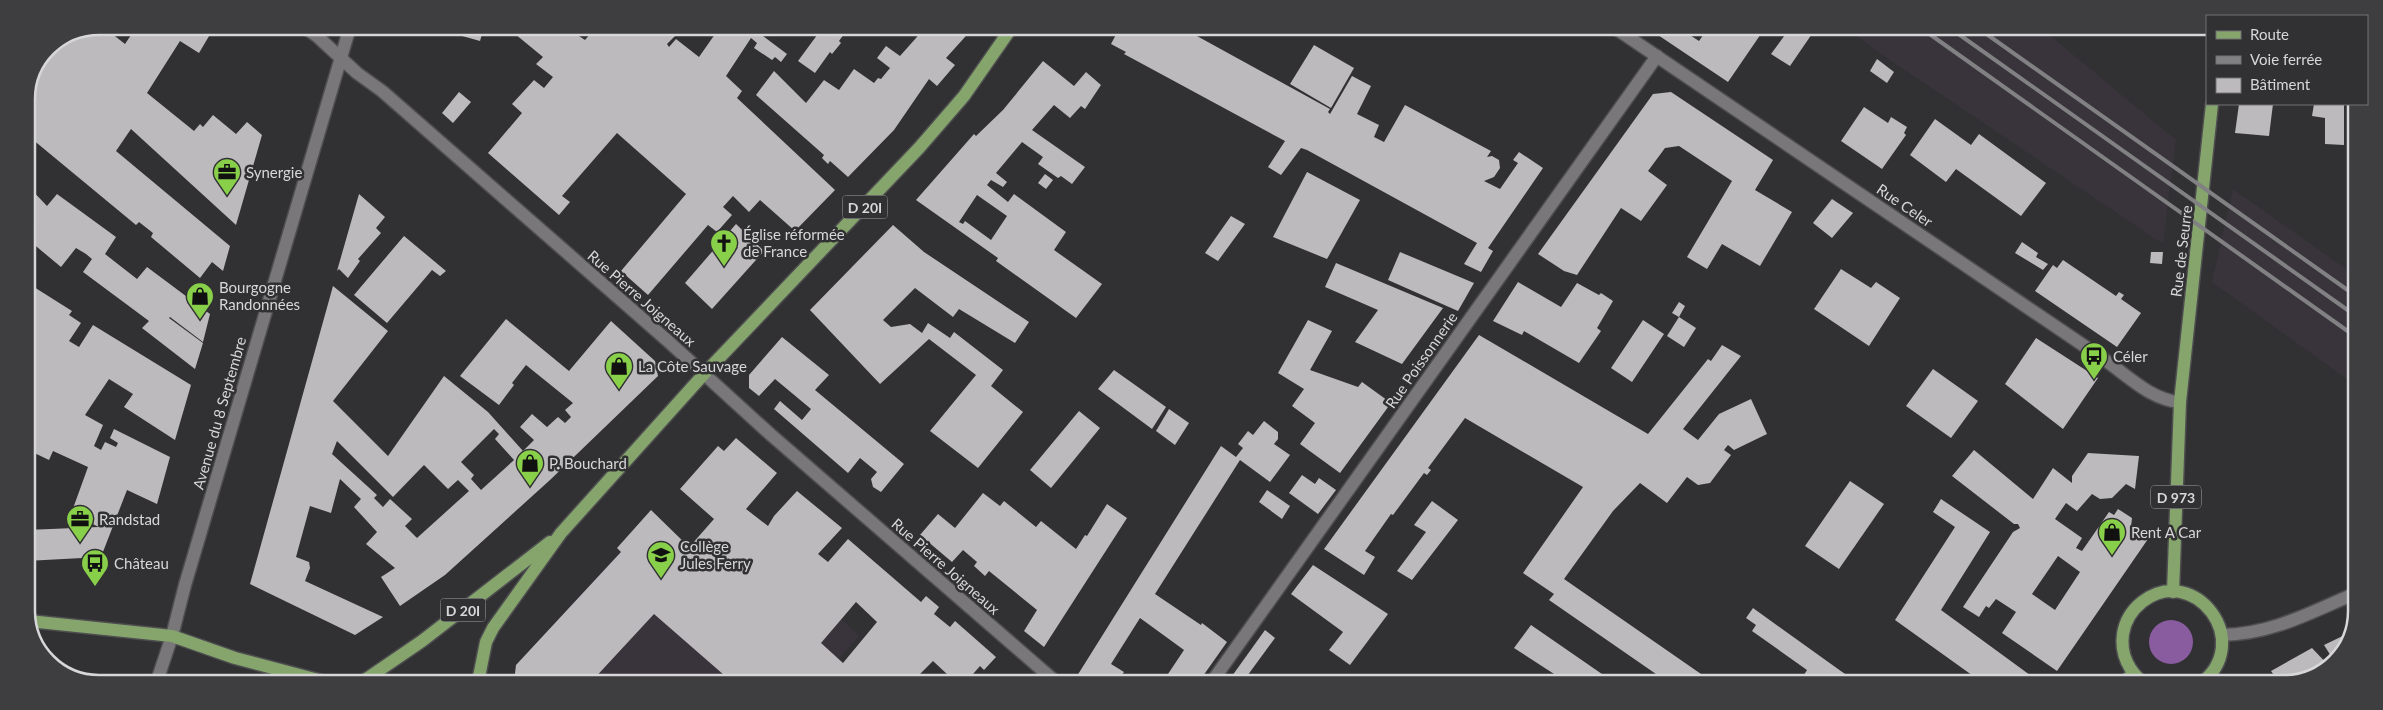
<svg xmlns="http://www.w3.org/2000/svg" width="2383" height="710" viewBox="0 0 2383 710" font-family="Lato,sans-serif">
<rect width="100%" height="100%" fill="#313032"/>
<!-- built -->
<g fill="#39343c">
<polygon points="1846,28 2041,28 2176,140 2163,244 1890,60"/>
<polygon points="2233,189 2356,276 2355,385 2212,282"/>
<polygon points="651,510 689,547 692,544 787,642 827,606 859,636 818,682 514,682 516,665 620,552 617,548"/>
</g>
<!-- water -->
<circle fill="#895b9f" cx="2171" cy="642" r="22"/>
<!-- building -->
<g fill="#bcbabd" fill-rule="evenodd">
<polygon points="99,26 102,26 125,44 137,26 215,26 199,53 180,41 147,93 194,131 200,124 203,127 213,115 236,134 247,122 262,135 236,225 131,129 116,151 230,246 223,271 212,262 200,278 151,237 153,233 139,222 136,225 26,134 26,99 48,47"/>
<polygon points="430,27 484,27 480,41"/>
<polygon points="511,27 587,27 579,36 585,40 596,27 663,27 675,36 667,44 669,47 676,39 699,57 720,27 751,27 787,54 781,62 775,57 772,60 754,48 757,43 751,38 726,76 742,91 737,98 835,190 795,231 760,200 749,212 733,196 723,207 732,215 717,232 708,225 648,295 621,271 686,194 617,133 562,196 570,202 559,215 488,153 522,113 512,104 534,80 544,88 553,77 536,64 543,57 509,29"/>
<polygon points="823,27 849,27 839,41 841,43 832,54 830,52 815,73 798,61"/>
<polygon points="921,27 974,27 946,58 955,65 937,86 929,79 894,130 848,177 830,161 828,164 822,158 824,155 756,95 774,71 806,103 824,80 839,90 854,69 874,83 878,78 881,79 890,68 877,58 886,46 900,56 924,29"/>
<polygon points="1120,27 1133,27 1138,30 1139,27 1187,27 1186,30 1330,109 1328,112 1330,114 1352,76 1371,86 1357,114 1379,125 1374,137 1384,142 1405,105 1491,151 1487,157 1492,156 1499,160 1500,168 1494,177 1484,181 1500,189 1518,163 1513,160 1519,152 1543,168 1488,248 1493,251 1481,272 1464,264 1477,243 1307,150 1301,148 1281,175 1268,167 1285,141 1124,54 1126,52 1111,44"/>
<polygon points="1308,28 1321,28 1316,35 1307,30"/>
<polygon points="1653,28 1679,28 1699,41 1708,28 1765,28 1728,82 1652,31"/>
<polygon points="1790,28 1816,28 1790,66 1771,54"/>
<polygon points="1314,45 1354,68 1331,108 1290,84"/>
<polygon points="1877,59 1894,72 1887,83 1870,71"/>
<path d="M1043,61l31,25 12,-14 15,13 -16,24 -4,-3 -11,12 -16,-13 -22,25 53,37 -13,17 -11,-8 -3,2 -20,-14 5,-7 -21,-15 -26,31 11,9 -4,5 -12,-7 -4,5 21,17 6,-8 52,38 -12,18 48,34 -26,34 -80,-57 2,-3 -82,-58 58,-66 2,2 27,-26zM977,195l30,21 -16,24 -26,-19 -2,3 -4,-2z"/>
<polygon points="459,92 471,102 453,123 442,113"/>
<polygon points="1671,92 1773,160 1755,190 1792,212 1760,266 1722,244 1707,269 1687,257 1732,181 1679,146 1665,148 1648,171 1667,185 1641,221 1621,208 1577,275 1564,271 1538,254 1653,94"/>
<polygon points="2239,104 2273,104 2269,136 2235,133"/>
<polygon points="2314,104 2344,104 2344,145 2325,144 2325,118 2312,116"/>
<polygon points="1864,107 1888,123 1891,117 1907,127 1904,133 1906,135 1882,169 1841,141"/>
<polygon points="1935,119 1971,145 1979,134 2046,183 2021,216 1956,169 1946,182 1910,155"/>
<polygon points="1307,172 1360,200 1327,259 1273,237"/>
<polygon points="1045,174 1053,180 1046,189 1038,183"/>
<polygon points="26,184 47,206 57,194 116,237 105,254 137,279 147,267 210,314 203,342 170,317 169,318 203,343 195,369 142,328 149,321 83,272 92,259 86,254 76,248 61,267 31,242 26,249"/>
<polygon points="359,194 385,217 376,228 381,233 358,259 360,261 348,278 339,269 337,271"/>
<polygon points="1832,199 1853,213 1832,238 1813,223"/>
<polygon points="1231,216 1245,224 1218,261 1205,253"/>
<polygon points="736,224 764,251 712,309 685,283"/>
<polygon points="893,225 924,252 1029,322 1015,343 959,309 953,317 915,288 883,320 891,327 910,324 922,333 928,323 950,338 954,332 1003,370 991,386 1023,412 978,468 930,431 976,375 929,339 880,384 810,310"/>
<polygon points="404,236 446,271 440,276 432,270 387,323 354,295"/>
<polygon points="2022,242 2038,253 2036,257 2048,264 2043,270 2015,253"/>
<polygon points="1400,252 1474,283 1458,311 1388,280"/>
<polygon points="2151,252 2163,252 2162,264 2150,263"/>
<polygon points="2063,260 2116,296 2119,292 2124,295 2121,299 2141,313 2117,347 2035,291 2053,265 2057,268"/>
<polygon points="1336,263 1443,308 1402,364 1355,342 1378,310 1325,287"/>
<polygon points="1841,269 1871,288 1876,282 1900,298 1869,346 1814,309"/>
<polygon points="26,282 72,311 69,315 81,323 69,341 79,347 93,325 191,385 175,440 124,407 133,394 109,379 85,415 103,425 94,446 101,450 105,442 116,447 118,443 110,438 114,429 170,457 157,504 127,490 101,557 26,561 26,530 99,527 71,514 88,467 53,451 49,460 26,449"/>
<polygon points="1518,282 1561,307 1577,283 1599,295 1601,293 1613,301 1597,328 1601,331 1579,363 1524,331 1522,335 1493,321"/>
<path d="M333,286l55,45 -55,70 55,55 56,-80 44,36 35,39 11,-11 -14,-13 12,-13 15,13 11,-10 7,6 6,-6 -6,-7 8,-7 -47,-38 -14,18 2,2 -15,20 -39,-29 46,-57 63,52 42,-50 44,40 3,15 -108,104 -105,95 -45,31 -19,-29 14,-9 -29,-24 11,-12 -23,-25 7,-8 -21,-20 -9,34 -21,-7 -14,51 13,5 1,6 -5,13 78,36 -28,18 -105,-51zM494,429l5,5 -4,5 19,21 -33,30 -10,-11 3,-4 -13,-13zM337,441l56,56 31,-32 24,24 10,-9 11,11 -52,47 -12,-12 7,-7 -22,-20 -7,8 -9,-9 3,-3 -45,-41z"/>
<polygon points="1679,302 1685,306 1679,317 1672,313"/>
<polygon points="1679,317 1696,328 1684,347 1667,336"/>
<polygon points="1308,320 1332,331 1310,370 1358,387 1362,382 1391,403 1340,473 1300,444 1315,423 1292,406 1304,389 1278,373"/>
<polygon points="1643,320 1664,334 1632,382 1611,368"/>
<polygon points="1479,335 1648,434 1708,359 1711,361 1722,345 1741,356 1683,429 1698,440 1719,414 1751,399 1767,434 1734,450 1728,445 1724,450 1731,455 1710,483 1698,485 1687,477 1667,503 1640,483 1613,511 1564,579 1714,683 1669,683 1549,600 1554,594 1523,573 1583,487 1465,418 1428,468 1431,470 1427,475 1424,473 1393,515 1391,514 1365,551 1375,557 1364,575 1324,549"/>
<polygon points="782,337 829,375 815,390 904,464 881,492 873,487 871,479 877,472 860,458 848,473 774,409 780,401 802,420 811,409 775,379 759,396 749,388 749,375"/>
<polygon points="2036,338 2098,378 2063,429 2005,384"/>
<polygon points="1933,369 1978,401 1951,438 1906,406"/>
<polygon points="1114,370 1166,407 1152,429 1098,389"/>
<polygon points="1169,409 1189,423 1175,445 1156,431"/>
<polygon points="1079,411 1100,428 1051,488 1030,470"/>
<polygon points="1264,421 1278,432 1278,439 1274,444 1290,455 1270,482 1240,460 1155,594 1201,625 1202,623 1227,642 1198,683 1162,683 1184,650 1140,618 1111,664 1124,672 1117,682 1085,682 1077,676 1221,446 1236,457 1243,448 1238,444 1248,431 1253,435"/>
<path d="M736,438l41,35 -31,36 22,17 6,-10 23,-25 45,37 -24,26 10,8 20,-23 73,63 5,-6 13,11 -5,7 16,13 5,-6 41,36 -12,13 -4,-4 -14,16h-17l-3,-2 2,-5 -15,-14 -21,21h-180l-78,-68 -63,68h-77l2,-17 105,-113 -4,-4 34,-38 38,37 3,-3 22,-25 -34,-30 38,-43 6,5zM856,602l21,20 -34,41 -22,-20z"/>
<path d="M1974,450l59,49 20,-31 19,15v-7l16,-23 51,3 -4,33 -9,-5 -14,14 -12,1 -8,-5 -15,17 -11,-8 -11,16 27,19 -6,10 6,3 27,-39 5,3 4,-6 14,9 -1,9 17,12 -91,132 -55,-38 14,-21 -20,-13 -7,9 -3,-2 -7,11 -16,-10 50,-75 7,-4 -2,-4h-4l-62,-48zM2058,556l22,16 -25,38 -23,-16z"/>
<polygon points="1302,475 1315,484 1319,478 1336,490 1318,514 1289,493"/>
<polygon points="1850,481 1884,504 1839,569 1805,546"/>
<polygon points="1267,490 1290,506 1282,519 1259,502"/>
<polygon points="983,493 1000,506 1004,501 1036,527 1041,521 1076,549 1085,535 1087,536 1107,504 1127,518 1044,647 1024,631 1037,610 989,571 985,576 974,566 977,562 963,550 952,562 920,535 938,514 955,528"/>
<polygon points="1941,499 1990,532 1941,610 2041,683 1983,683 1895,620 1955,527 1933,512"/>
<polygon points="1432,501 1458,520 1412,580 1397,571 1426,532 1414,525"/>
<polygon points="1313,565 1388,614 1350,665 1329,650 1343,632 1291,594"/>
<polygon points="1753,608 1838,669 1858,683 1799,683 1807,670 1752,631 1756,625 1746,618"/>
<polygon points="1531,625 1615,683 1568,683 1514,648"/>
<polygon points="1265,630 1275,638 1242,683 1227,683"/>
<polygon points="2353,631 2345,644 2334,661 2324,645"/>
<polygon points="2312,648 2330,667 2329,669 2280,684 2271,671"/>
</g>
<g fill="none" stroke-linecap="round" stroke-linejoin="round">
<!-- street casing -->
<g stroke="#4e4d4f" stroke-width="15">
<g id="street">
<polyline points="303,26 318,37 357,73 382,91 669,342 770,434 1056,682"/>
<polyline points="157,681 172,636"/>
<polyline points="1211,683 1657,56"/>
</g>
</g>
<!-- secondary casing -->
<g stroke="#4e4d4f" stroke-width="15">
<g id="secondary">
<path d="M1615,28l490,332c23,16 46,40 75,42"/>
<path d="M2222,635c50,-1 87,-22 132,-41"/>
<polyline points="172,636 185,585 350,27"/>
</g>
</g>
<!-- primary casing -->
<g stroke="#4e4d4f" stroke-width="15">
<g id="primary">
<polyline points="2173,592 2180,402 2212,104"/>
<polyline points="29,621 172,636 235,658 326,682"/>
<polyline points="362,682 422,641 550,542"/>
<polyline points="478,682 486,642 493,628 561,533 704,374 919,148 964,96 1012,27"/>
<polyline points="2120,684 2134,674"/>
<path d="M2145,684c-16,-12 -25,-30 -22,-50 2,-13 9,-24 19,-32 52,-40 114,40 58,82"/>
</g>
</g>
<!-- street -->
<use href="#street" stroke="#79777a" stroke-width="12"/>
<!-- secondary -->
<use href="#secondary" stroke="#79777a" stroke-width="12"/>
<!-- primary -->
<use href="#primary" stroke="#85a56d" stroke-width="12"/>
<!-- rail -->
<g stroke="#818082" stroke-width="4">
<polyline points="1921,28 2356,337"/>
<polyline points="1950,28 2356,316"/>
<polyline points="1978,28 2356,296"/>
</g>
</g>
<!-- icons -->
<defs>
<g id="office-pin" transform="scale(1.4375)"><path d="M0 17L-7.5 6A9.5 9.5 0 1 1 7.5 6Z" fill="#88cf4a" stroke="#313032"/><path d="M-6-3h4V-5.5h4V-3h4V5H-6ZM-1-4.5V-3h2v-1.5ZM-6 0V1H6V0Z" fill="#111"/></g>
<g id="church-pin" transform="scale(1.4375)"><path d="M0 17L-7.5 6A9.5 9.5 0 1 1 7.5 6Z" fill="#88cf4a" stroke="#313032"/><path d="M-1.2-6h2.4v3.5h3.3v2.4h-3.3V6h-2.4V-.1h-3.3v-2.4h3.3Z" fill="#111"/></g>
<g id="shop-pin" transform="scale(1.4375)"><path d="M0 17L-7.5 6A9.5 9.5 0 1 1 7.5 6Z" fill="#88cf4a" stroke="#313032"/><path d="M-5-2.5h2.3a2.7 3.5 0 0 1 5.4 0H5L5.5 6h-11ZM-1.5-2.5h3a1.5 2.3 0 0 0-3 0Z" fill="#111"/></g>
<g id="bus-pin" transform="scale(1.4375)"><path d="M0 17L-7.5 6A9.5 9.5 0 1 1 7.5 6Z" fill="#88cf4a" stroke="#313032"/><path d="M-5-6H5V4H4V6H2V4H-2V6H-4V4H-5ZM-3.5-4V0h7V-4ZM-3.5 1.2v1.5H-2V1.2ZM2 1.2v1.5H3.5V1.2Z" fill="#111"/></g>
<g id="school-pin" transform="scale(1.4375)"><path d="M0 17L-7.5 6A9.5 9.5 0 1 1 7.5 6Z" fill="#88cf4a" stroke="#313032"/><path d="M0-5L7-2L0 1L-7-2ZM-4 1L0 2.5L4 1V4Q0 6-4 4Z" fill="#111"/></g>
</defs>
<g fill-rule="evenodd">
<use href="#office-pin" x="227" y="172"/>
<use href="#church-pin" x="724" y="243"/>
<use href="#shop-pin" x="200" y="296"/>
<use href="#bus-pin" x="2094" y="356"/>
<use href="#shop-pin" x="619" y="366"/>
<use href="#shop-pin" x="530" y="463"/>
<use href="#office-pin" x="80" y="519"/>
<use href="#shop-pin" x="2112" y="532"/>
<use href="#school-pin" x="661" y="555"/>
<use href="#bus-pin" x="95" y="563"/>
</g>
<g text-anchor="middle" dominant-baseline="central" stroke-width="5" stroke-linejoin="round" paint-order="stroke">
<!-- shield labels -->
<g fill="#313032" stroke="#a5a4a6" stroke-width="1">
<rect x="842.5" y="195.5" width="45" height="23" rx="4"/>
<rect x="2151" y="485.5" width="50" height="23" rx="4"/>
<rect x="440.5" y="598.5" width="45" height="23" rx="4"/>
</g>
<g font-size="14" font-weight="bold" fill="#d7d6d8">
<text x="865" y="207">D 20I</text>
<text x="2176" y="497">D 973</text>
<text x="463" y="610">D 20I</text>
</g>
<!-- poi labels -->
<g font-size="15" fill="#d7d6d8" stroke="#313032" text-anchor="start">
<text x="246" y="172">Synergie</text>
<text x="743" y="234">Église réformée<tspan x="743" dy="17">de France</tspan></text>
<text x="219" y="287">Bourgogne<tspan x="219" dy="17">Randonnées</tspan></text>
<text x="2113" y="356">Céler</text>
<text x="638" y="366">La Côte Sauvage</text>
<text x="549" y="463">P. Bouchard</text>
<text x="99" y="519">Randstad</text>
<text x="2131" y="532">Rent A Car</text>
<text x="680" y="546">Collège<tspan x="680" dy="17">Jules Ferry</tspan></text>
<text x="114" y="563">Château</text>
</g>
<!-- street labels -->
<g font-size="15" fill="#d7d6d8" stroke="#313032">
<text transform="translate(1905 205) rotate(34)">Rue Celer</text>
<text transform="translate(2181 251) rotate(-83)">Rue de Seurre</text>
<text transform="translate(642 298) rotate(41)">Rue Pierre Joigneaux</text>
<text transform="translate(1421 360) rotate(-55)">Rue Poissonnerie</text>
<text transform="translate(219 413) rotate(-74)">Avenue du 8 Septembre</text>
<text transform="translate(946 566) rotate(41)">Rue Pierre Joigneaux</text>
</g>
</g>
<!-- crop -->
<path d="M0 0H2383V710H0ZM99 35H2284A64 64 0 0 1 2348 99V611A64 64 0 0 1 2284 675H99A64 64 0 0 1 35 611V99A64 64 0 0 1 99 35Z" fill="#3e3d3f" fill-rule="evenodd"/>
<path fill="none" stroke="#d7d6d8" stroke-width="2.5" d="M99 35H2284A64 64 0 0 1 2348 99V611A64 64 0 0 1 2284 675H99A64 64 0 0 1 35 611V99A64 64 0 0 1 99 35Z"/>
<!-- legend -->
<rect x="2206" y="15" width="162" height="90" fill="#313032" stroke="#737274"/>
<rect x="2216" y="31" width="25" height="8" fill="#85a56d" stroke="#737274"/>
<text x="2250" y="40" font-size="15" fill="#d7d6d8">Route</text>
<rect x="2216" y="56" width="25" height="8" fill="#818082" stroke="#737274"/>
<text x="2250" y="65" font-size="15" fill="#d7d6d8">Voie ferrée</text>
<rect x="2216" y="78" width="25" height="15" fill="#bcbabd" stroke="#737274"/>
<text x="2250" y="90" font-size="15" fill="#d7d6d8">Bâtiment</text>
</svg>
